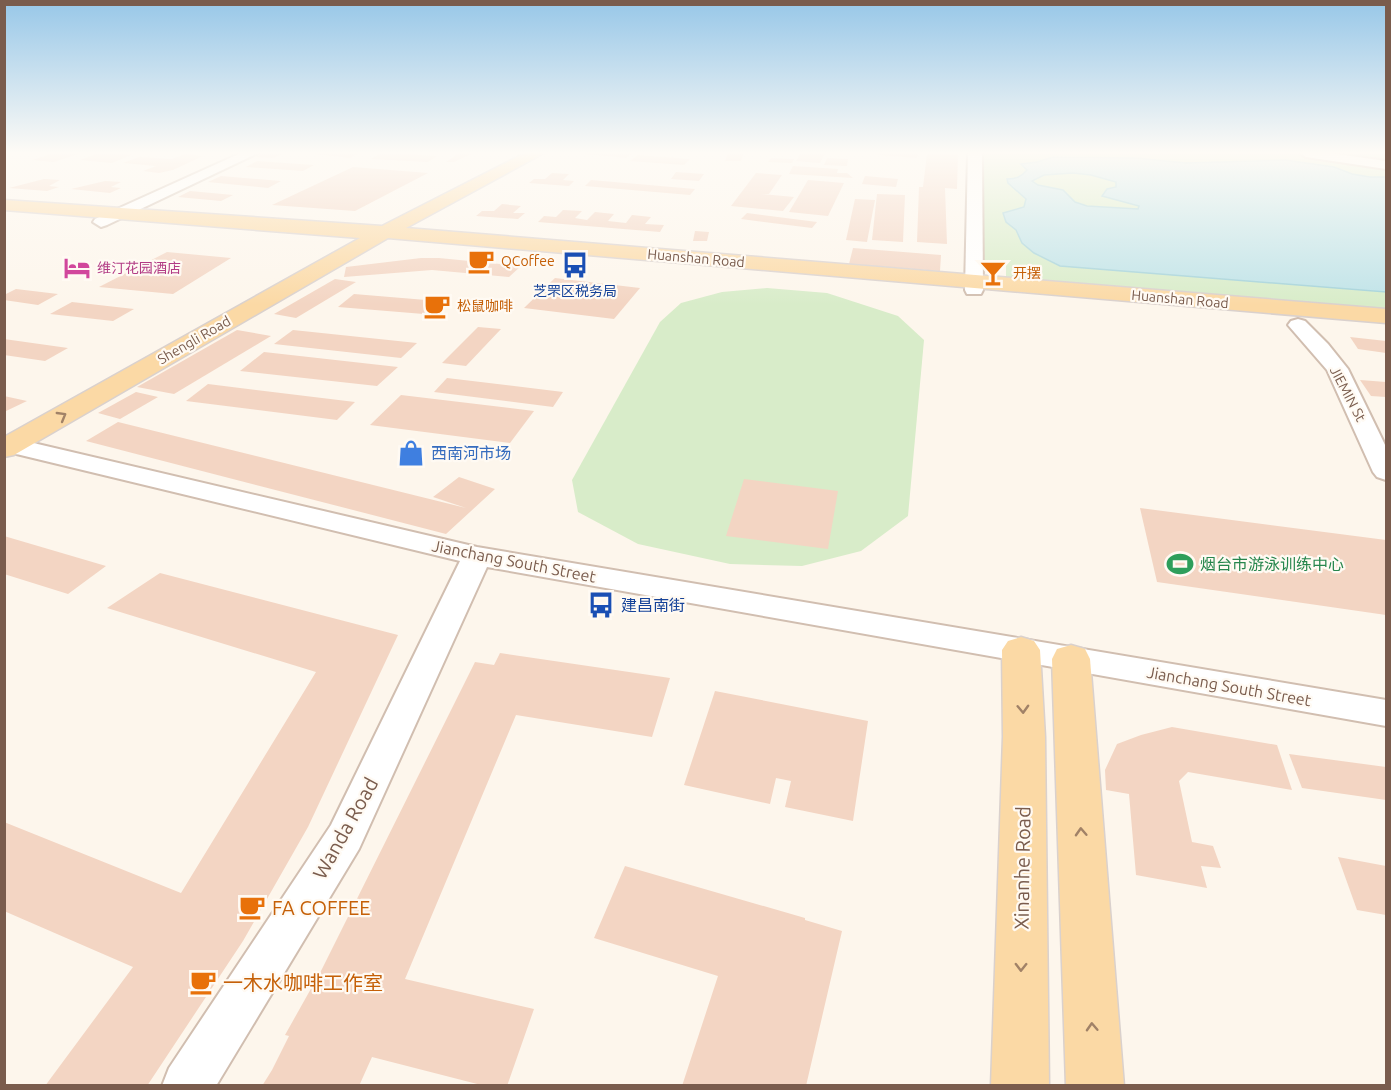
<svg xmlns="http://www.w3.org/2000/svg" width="1391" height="1090" viewBox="0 0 1391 1090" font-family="Ubuntu,'Noto Sans SC',sans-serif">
<rect width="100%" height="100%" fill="#fdf6ec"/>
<!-- green -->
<g fill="#d8ecc9">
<polygon points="984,153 1386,153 1386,311 1006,280 1006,262 982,260"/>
<polygon points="767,288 827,293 898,316 924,340 908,516 861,551 802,566 730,564 638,544 578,512 572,480 660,322 681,303 722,292"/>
</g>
<!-- water -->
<path fill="#bfe3e8" stroke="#a5d3da" stroke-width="1.5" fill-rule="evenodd" d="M1053,157l82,1 51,5 99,-3 49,7 18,7 18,3h16v115l-326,-26 -26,-13 -12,-10 -6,-13 -10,-8 -3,-9 21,-6 2,-8 -18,-16 -1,-4c9,0 14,-2 20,-9l-6,-6 16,-2zM1073,173l18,2 25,7v5l-9,2 -5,7 37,10 -1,3 -51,-3 -12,-4 -12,-12 -25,-5 -6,-4 12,-6z"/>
<!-- building -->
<g fill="#f3d5c3">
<polygon points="54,153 81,153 54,162 32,160"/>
<polygon points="99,153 131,155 112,163 80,160"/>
<polygon points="264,153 285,153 273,158 255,157"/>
<polygon points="308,153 359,153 350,158"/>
<polygon points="381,153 437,156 428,162 371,159"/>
<polygon points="459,153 473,153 454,162 446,162"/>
<polygon points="576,153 632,153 626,158"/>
<polygon points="728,153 744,153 741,161 725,161"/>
<polygon points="801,153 825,153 820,163 796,161"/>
<polygon points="878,153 918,153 917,158 878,155"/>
<polygon points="185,154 203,156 173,170 159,173 143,171 156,166 123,163 139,157 172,159"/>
<polygon points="927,154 958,155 957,189 945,188 947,244 917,242 919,187 923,187"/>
<polygon points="638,155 690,159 684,165 630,161"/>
<polygon points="771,158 794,159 792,163 768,162"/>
<polygon points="827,158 848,159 847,166 824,165"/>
<polygon points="257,161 314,165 303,171 246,167"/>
<polygon points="793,166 838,169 837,173 847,173 853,178 789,174"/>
<polygon points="353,167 428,173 355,211 272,205"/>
<polygon points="676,172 704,174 699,181 671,179"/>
<polygon points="552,173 569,174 563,180 574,181 569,186 529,183 534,179 545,179"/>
<polygon points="756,173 782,175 769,194 761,194 794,197 783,211 731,206"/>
<polygon points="221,176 281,181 268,188 208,182"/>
<polygon points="865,176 898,179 896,187 862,184"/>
<polygon points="44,179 60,180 49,186 59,187 47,191 9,188"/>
<polygon points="591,180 695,189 690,195 585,186"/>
<polygon points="808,180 844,183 828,216 789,212"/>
<polygon points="105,181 121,182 111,187 121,188 110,193 71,189"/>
<polygon points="190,191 233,195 221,201 178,197"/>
<polygon points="877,194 905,195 903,242 872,240"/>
<polygon points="855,199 875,200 867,242 846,240"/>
<polygon points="502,204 521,206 513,213 525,213 518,219 476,216 482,211 494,211"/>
<polygon points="563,210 582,211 575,218 587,220 595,212 614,214 608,221 626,223 632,215 651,217 645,224 664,225 660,232 538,222 544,216 556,217"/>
<polygon points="747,213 817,222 812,228 741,219"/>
<polygon points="695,231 709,232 707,241 693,241"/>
<polygon points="853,248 941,255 940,271 849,264"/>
<polygon points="167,252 231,258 173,294 99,287"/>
<polygon points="421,258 439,258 521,266 509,277 432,270 344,277 346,267"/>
<polygon points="985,263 998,264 998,273 986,272"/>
<polygon points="555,278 640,288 614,319 524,308"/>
<polygon points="335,279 356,282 296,318 274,314"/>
<polygon points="16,289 58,294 38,305 4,300 4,295"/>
<polygon points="354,294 450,302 436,315 338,307"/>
<polygon points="72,302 134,309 113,321 50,314"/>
<polygon points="478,327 501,329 466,366 442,363"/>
<polygon points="237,330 271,336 174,394 137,387"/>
<polygon points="293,330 417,343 401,358 274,344"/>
<polygon points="1350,337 1386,341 1386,353 1358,349"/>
<polygon points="4,339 68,348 45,361 4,355"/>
<polygon points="264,352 398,367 377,386 240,371"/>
<polygon points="447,378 563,392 553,407 434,392"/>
<polygon points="1360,380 1386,382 1386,397 1371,396"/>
<polygon points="208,384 355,402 337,420 186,401"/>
<polygon points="136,392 158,397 120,419 98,413"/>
<polygon points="401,395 534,411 510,443 370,425"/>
<polygon points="4,396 27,401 4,412"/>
<polygon points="118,422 466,508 433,497 459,477 495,489 446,534 86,441"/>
<polygon points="744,479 838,491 828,549 726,536"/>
<polygon points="1140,508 1386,540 1386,615 1157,582"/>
<polygon points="4,536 106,566 68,594 4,574"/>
<polygon points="160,573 398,635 308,827 243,941 147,1086 45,1086 133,967 4,911 4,822 181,893 316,672 107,608"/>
<polygon points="500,653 670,678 652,737 516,715 405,979 534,1009 507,1086 485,1086 372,1057 359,1086 262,1086 272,1070 289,1036 285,1035 322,969 475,662 494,665"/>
<polygon points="715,691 868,721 853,821 785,807 791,781 776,778 770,804 684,785"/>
<polygon points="1172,727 1277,745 1292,790 1188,772 1179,781 1192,842 1213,846 1221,868 1201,866 1207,888 1136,875 1129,794 1106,790 1105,770 1117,744 1141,735"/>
<polygon points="1289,754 1386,767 1386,800 1302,788"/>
<polygon points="1338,857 1386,866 1386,915 1357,910"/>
<polygon points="625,866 805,918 805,920 842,931 806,1086 682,1086 718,976 594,938"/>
</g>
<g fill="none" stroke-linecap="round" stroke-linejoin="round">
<!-- minor casing -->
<g stroke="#d1beb0" stroke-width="4">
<g id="minor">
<polygon points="241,153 258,153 107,225 101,227 93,222 95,219"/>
<polygon points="968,153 982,153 983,290 981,294 967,294 965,290"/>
<polygon points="1300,153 1330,153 1386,161 1386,169 1306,157"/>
<polygon points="1298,319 1305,321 1328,344 1348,369 1386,447 1386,480 1377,477 1373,472 1327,370 1288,325 1291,321"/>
<polygon points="12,438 477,547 1386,700 1386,726 487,567 359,849 216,1086 162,1086 169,1068 331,825 460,561 4,451 4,439"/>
</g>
</g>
<!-- major casing -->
<g stroke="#dad1cd" stroke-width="3">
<g id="major">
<polygon points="525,153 544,153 406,228 1386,309 1386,323 388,238 14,455 4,457 4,437 360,238 4,210 4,200 382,226"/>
<polygon points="1021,637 1034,641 1040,650 1045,737 1049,1086 991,1086 1003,737 1002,650 1008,641"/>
<polygon points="1071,645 1085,649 1090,659 1124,1086 1066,1086 1052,659 1057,649"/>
</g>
</g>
<!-- minor -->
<use href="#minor" fill="#fff" fill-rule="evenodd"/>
<!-- major -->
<use href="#major" fill="#fbd9a5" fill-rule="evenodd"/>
</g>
<!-- one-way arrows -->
<defs><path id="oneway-chevron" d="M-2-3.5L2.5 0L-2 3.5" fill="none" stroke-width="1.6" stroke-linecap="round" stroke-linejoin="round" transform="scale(1.5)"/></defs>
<g stroke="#a18267">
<use href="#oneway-chevron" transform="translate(62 416) rotate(-30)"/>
<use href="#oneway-chevron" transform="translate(1023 709) rotate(88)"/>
<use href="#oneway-chevron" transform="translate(1081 832) rotate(-93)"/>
<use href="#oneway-chevron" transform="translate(1021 967) rotate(91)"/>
<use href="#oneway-chevron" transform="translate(1092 1027) rotate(-93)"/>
</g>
<!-- sky -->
<linearGradient id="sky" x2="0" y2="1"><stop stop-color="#97c7e8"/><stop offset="0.5" stop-color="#fefbf6"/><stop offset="1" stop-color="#fefbf6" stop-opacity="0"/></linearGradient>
<rect width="1391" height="305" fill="url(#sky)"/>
<!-- icons -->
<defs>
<g id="cafe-bare" transform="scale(2.07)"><path d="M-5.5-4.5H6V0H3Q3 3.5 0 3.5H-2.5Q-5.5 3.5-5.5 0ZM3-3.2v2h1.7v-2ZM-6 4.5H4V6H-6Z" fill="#e8710a" stroke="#fffaf3" stroke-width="2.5" paint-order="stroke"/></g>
<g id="bus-bare" transform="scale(2.07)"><path d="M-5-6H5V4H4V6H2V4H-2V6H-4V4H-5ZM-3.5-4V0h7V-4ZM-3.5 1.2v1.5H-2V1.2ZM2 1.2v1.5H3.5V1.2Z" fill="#1a4fb4" stroke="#fffaf3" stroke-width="2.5" paint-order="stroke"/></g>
<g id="hotel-bare" transform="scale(2.07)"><path d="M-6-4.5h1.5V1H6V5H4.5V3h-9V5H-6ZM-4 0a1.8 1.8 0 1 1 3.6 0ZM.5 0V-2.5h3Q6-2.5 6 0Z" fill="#d1479c" stroke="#fffaf3" stroke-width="2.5" paint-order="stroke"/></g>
<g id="bar-bare" transform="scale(2.07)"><path d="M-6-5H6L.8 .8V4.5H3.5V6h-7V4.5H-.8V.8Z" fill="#e8710a" stroke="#fffaf3" stroke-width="2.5" paint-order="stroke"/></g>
<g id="shop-bare" transform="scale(2.07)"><path d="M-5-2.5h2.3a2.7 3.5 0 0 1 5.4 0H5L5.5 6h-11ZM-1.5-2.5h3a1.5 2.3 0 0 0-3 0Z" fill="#3f7fe0" stroke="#fffaf3" stroke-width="2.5" paint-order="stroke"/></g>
<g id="stadium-bare" transform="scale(2.07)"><path d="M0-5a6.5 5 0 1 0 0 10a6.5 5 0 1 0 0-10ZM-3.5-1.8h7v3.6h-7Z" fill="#2e9e5b" stroke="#fffaf3" stroke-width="2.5" paint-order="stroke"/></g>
</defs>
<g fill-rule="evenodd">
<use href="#cafe-bare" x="481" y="261"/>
<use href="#bus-bare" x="575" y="265"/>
<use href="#hotel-bare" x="77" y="268"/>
<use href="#bar-bare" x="993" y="273"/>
<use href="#cafe-bare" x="437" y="306"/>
<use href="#shop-bare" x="411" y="453"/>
<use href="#stadium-bare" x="1180" y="564"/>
<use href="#bus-bare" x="601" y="605"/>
<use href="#cafe-bare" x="252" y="907"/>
<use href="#cafe-bare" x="203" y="982"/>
</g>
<g text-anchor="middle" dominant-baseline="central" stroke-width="4.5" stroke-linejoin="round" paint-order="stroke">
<!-- far-street labels -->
<g font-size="14" fill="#7a5c4d" stroke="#fffaf3">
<text transform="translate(696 258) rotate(5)">Huanshan Road</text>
<text transform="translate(1180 299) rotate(5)">Huanshan Road</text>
<text transform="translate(194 340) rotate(-30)">Shengli Road</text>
<text transform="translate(1348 394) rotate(62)">JIEMIN St</text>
</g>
<!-- far-food labels -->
<g font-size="14" fill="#c56008" stroke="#fffaf3" text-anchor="start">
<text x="501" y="261">QCoffee</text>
<text x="1013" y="273">开摆</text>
<text x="457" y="306">松鼠咖啡</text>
</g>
<!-- far-hotel labels -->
<g font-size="14" fill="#b23c85" stroke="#fffaf3" text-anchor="start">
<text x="97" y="268">维汀花园酒店</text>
</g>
<!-- far-transit labels -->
<g font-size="14" fill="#164399" stroke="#fffaf3">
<text x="575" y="291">芝罘区税务局</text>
</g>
<!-- shop labels -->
<g font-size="16" fill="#366cbe" stroke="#fffaf3" text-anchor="start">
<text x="431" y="453">西南河市场</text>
</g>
<!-- street labels -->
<g font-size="16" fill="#7a5c4d" stroke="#fffaf3">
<text transform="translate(514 561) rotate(11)">Jianchang South Street</text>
<text transform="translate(1229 686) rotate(10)">Jianchang South Street</text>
</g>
<!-- leisure labels -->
<g font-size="16" fill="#27864d" stroke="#fffaf3" text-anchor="start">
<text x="1200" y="564">烟台市游泳训练中心</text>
</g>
<!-- transit labels -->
<g font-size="16" fill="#164399" stroke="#fffaf3" text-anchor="start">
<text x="621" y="605">建昌南街</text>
</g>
<!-- near-street labels -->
<g font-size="20" fill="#7a5c4d" stroke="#fffaf3">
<text transform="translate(345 828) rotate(-61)">Wanda Road</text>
<text transform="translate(1022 868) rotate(-89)">Xinanhe Road</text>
</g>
<!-- near-food labels -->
<g font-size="20" fill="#c56008" stroke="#fffaf3" text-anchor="start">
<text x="272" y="907">FA COFFEE</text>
<text x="223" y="982">一木水咖啡工作室</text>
</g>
</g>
<!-- border -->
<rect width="1391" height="1090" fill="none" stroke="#7a5c4d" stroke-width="12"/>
</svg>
